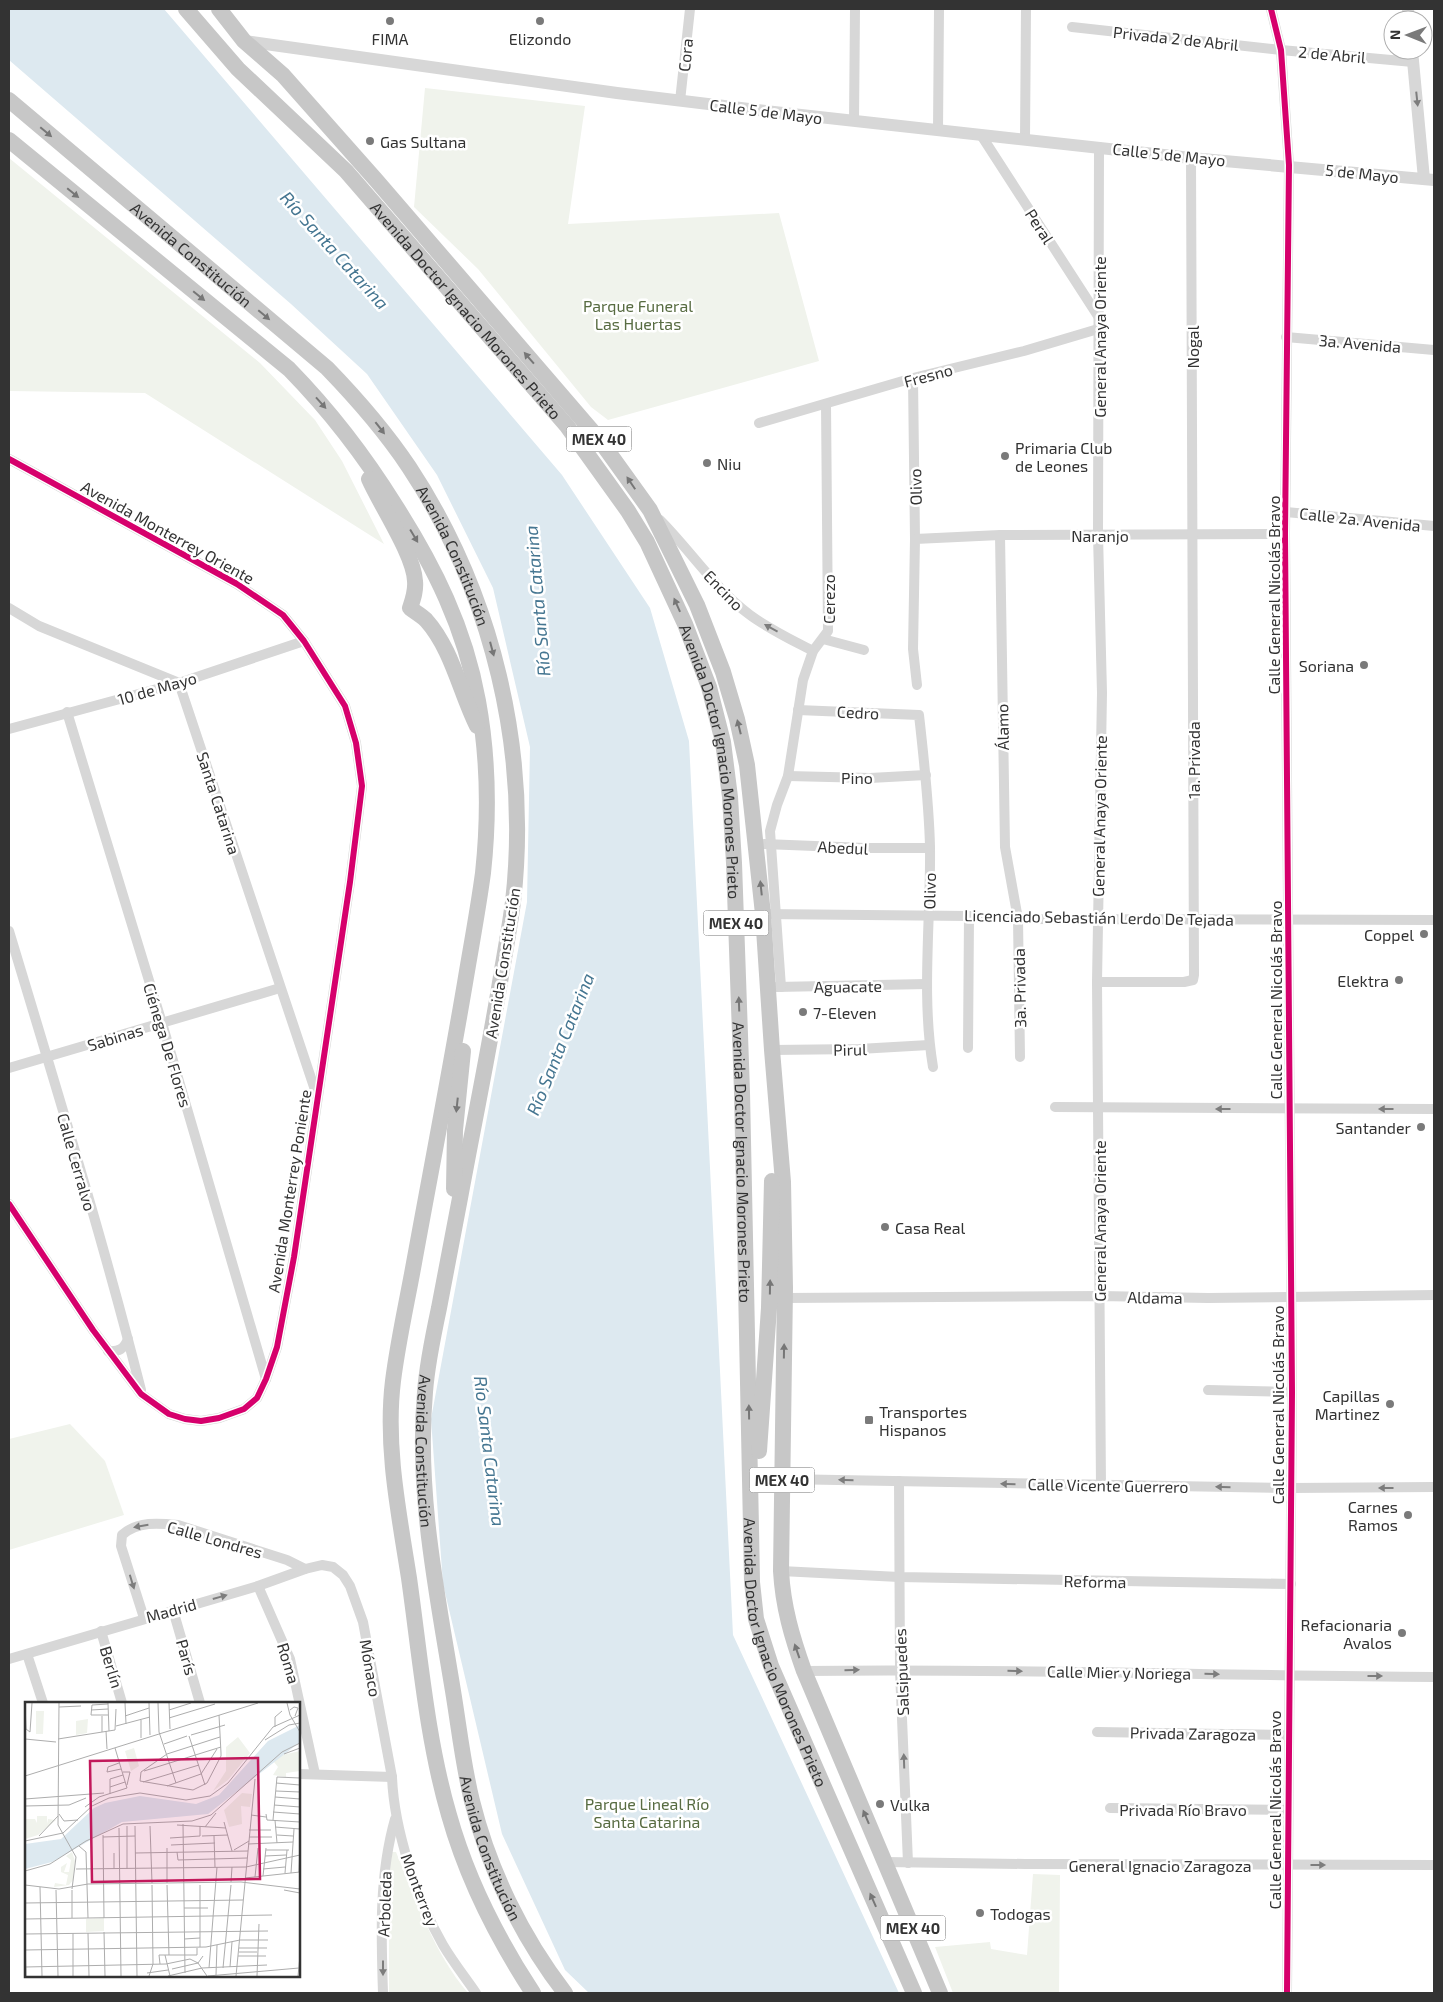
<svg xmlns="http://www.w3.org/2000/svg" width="1443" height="2002" viewBox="0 0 1443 2002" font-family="'Exo 2',sans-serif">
<rect width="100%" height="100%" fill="#fff"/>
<!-- green -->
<g fill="#f0f3ec">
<polygon points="425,88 585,106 568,224 779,213 819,361 608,420 591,407 478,269 414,207"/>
<polygon points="9,158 260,363 315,420 342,461 384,544 145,393 9,391"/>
<polygon points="70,1424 105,1461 124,1515 9,1550 9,1439"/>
<path d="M392,1852h4c20,48 38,101 72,141h-79v-134z"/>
<polygon points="1033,1874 1060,1875 1059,1993 953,1993 935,1947 990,1942 991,1949 1027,1955"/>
</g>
<!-- water -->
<polygon fill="#dde9f0" points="9,9 164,9 562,475 650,608 689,741 733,1635 899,1993 589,1993 565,1970 502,1834 443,1584 431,1419 527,902 530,747 493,588 437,475 367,374 291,304 9,60"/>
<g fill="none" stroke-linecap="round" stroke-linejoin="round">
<!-- minor -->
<g stroke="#d7d7d7" stroke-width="10">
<polyline points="1271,9 1281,50 1289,165 1285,534 1292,1392 1287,1993"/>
<polyline points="1072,27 1281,50 1413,62"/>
<polyline points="680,101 690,9"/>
<polyline points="854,121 855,9"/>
<polyline points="938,130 939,9"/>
<polyline points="981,135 1098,316"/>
<polyline points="1025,139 1026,9"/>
<polyline points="1099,147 1098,535 1102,693 1097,982 1101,1486"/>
<polyline points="1286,337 1434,350"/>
<polyline points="913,378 915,539 913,649 917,685"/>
<polyline points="759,423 913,378 1024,351 1098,329"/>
<polyline points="9,459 237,584 283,615 304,641 345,706 356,743 362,786 350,882 294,1257 277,1347 266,1379 257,1398 244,1409 219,1418 201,1421 185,1419 169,1414 141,1394 93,1330 9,1204"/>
<polyline points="1286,512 1434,526"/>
<path d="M660,520c30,30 56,70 90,95 19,14 42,25 63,36"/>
<polyline points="1000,535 1005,847 1018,919 1020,1057"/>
<polyline points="915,539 1000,535 1285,534"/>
<polyline points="9,608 39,626 179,683 317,1096"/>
<polyline points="823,639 864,650"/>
<path d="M798,710l121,5c5,44 10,88 11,132 1,73 -9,148 3,220"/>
<polyline points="67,712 162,1023 266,1379"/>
<polyline points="9,729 179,683 304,641"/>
<polyline points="788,776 870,778 926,775"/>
<polyline points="764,844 865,848 930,848"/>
<polyline points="763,914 969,916 1018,919 1434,920"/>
<path d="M9,931c46,153 93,305 132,459"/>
<polyline points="1097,982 1184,982 1193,980 1194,975 1191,158"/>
<polyline points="776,987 927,984"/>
<polyline points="781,987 770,831 777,805 788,776 803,680 813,651 828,631 826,404"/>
<polyline points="968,1048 969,916"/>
<polyline points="772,1050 859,1049 929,1045"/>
<polyline points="9,1068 280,988"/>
<polyline points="1055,1107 1434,1109"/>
<polyline points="785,1298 1100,1296 1208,1298 1434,1295"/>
<path d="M108,1351c11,1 16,-2 20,-12"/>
<polyline points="1208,1390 1292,1392"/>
<polyline points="782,1479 1291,1488 1434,1487"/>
<polyline points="899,1481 900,1670 908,1863"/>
<polyline points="781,1571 899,1577 1291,1584"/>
<polyline points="258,1586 290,1659 315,1774"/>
<polyline points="173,1610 200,1703"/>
<path d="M144,1618l-23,-72 1,-11c15,-14 37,-12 56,-10l109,35 18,9"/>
<polyline points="101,1631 122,1703"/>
<polyline points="27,1654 43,1703"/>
<path d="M9,1659l249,-73 47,-17 17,-4 11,2 10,8 7,11 13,36 29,155c2,52 25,123 51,168 10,17 22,32 33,48"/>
<path d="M804,1671c210,-3 420,5 630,6"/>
<polyline points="1097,1732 1288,1735"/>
<polyline points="299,1774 392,1777"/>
<polyline points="1110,1808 1287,1810"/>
<polyline points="885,1862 1025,1864 1434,1865"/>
<path d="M383,1993c-2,-58 -4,-118 12,-174"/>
</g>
<!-- tertiary -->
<g stroke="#d7d7d7" stroke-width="12">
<polyline points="1408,9 1409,20"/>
<polyline points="244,41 617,93 774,112 1191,158 1434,180"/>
<polyline points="1412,50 1424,179"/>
</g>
<!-- trunk -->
<g stroke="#c7c7c7" stroke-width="16">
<path id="s1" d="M186,9l52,60 108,102 221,255 61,85 19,31 38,82 24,63 14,55 7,55 4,66 8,229 9,436 1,54 4,37 15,47 143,327"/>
<path d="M219,9l25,32 39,34 93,105 223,259 51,71 47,95 26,67 14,47 10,46 16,149 9,136 11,132 2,106 -4,283c2,36 11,66 23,100l136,322"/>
<path id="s2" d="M9,100l318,268c30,31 58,63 82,99 84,127 121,284 104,435 -3,23 -7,45 -11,68 -12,76 -28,152 -42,228 -7,36 -14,73 -21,110 -6,28 -12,56 -14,84 -9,100 12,201 28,299 6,36 10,74 19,110 17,69 50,136 93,192"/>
<path d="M9,140l280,229c41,42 75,86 106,136 39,61 70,123 83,196 10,55 11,116 5,172 -5,37 -12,74 -18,110 -16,94 -34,187 -51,280 -7,39 -16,78 -21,118 -8,65 6,133 16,197 11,78 18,162 40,237 18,64 48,123 84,178"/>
<path d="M369,479c12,27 45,76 46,102 1,10 -2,18 -5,27 5,4 11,7 16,12 26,29 34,72 51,106"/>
<polyline points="454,1189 455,1130 463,1051"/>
<polyline points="759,1451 769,1308 772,1181"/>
</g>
<!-- cycleway casing -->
<g stroke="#fff" stroke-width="9">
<g id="cycleway">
<polyline points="1271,9 1281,50 1289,165 1285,534 1292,1392 1287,1993"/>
<polyline points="9,459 237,584 283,615 304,641 345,706 356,743 362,786 350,882 294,1257 277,1347 266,1379 257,1398 244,1409 219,1418 201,1421 185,1419 169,1414 141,1394 93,1330 9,1204"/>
</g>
</g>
<!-- cycleway -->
<use href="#cycleway" stroke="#d6006c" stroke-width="6"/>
</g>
<!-- one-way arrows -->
<defs><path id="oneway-solid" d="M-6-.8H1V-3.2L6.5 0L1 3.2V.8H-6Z" transform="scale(1.25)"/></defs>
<g fill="#7d7d7d">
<use href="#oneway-solid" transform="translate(1417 99) rotate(84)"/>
<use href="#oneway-solid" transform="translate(771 628) rotate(-151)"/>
<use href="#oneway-solid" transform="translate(1223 1109) rotate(-180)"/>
<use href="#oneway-solid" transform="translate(1386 1109) rotate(180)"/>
<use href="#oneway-solid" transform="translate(846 1480) rotate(-179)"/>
<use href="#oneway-solid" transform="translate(1008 1484) rotate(-179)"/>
<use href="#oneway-solid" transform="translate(1223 1487) rotate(-179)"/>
<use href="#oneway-solid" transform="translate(1386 1488) rotate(180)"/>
<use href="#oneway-solid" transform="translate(141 1526) rotate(170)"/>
<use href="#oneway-solid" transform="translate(132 1582) rotate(73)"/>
<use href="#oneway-solid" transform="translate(220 1597) rotate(-16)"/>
<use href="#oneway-solid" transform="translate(852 1670) rotate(-1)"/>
<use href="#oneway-solid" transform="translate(1015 1671) rotate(1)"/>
<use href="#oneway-solid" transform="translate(1212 1674) rotate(1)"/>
<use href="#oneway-solid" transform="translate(1375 1676)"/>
<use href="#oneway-solid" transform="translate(904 1761) rotate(-92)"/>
<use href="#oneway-solid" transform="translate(1318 1865)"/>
<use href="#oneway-solid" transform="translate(383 1968) rotate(90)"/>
</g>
<g fill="#767676">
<use href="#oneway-solid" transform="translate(46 132) rotate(40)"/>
<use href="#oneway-solid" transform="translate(73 193) rotate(39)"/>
<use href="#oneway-solid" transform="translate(199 296) rotate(39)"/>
<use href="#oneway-solid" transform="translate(264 315) rotate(40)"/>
<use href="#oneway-solid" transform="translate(529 358) rotate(-131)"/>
<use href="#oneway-solid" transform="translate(321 403) rotate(48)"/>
<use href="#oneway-solid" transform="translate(380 428) rotate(52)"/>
<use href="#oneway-solid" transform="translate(631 483) rotate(-124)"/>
<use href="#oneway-solid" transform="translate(414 536) rotate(59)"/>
<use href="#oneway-solid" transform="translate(677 605) rotate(-114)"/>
<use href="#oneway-solid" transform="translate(492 649) rotate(75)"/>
<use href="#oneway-solid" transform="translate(739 727) rotate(-104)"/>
<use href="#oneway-solid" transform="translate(761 888) rotate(-96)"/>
<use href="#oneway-solid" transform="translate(739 1004) rotate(-92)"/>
<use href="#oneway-solid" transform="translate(457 1105) rotate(96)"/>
<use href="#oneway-solid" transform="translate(770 1287) rotate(-89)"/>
<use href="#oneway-solid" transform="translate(784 1351) rotate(-89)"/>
<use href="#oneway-solid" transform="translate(749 1412) rotate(-91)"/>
<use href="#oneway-solid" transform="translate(797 1651) rotate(-109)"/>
<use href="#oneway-solid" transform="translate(866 1817) rotate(-113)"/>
<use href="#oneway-solid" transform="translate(873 1900) rotate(-114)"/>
</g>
<!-- markers -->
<g fill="#7a7a7a" stroke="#fff" stroke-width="2">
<circle cx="390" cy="21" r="5"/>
<circle cx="540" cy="21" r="5"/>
<circle cx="370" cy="141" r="5"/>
<circle cx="1005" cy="456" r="5"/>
<circle cx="707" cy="463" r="5"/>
<circle cx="1364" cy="665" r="5"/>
<circle cx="1424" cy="934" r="5"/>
<circle cx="1399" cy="980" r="5"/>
<circle cx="803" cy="1012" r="5"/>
<circle cx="1421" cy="1127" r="5"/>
<circle cx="885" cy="1227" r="5"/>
<circle cx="1390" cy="1404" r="5"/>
<rect x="864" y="1415" width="10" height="10" rx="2.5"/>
<circle cx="1408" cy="1515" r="5"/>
<circle cx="1402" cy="1633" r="5"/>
<circle cx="880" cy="1804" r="5"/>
<circle cx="980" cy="1913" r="5"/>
</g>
<g text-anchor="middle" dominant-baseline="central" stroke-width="5" stroke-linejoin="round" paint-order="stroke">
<!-- shield labels -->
<g fill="#fff" stroke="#707070" stroke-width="1">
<rect x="566.5" y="426.5" width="65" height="25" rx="4"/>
<rect x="703.5" y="910.5" width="65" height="25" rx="4"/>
<rect x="749.5" y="1467.5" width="65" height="25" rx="4"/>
<rect x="880.5" y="1915.5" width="65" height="25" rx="4"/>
</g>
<g font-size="15" font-weight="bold" fill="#333">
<text x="599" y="439">MEX 40</text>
<text x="736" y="923">MEX 40</text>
<text x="782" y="1480">MEX 40</text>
<text x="913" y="1928">MEX 40</text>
</g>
<!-- poi labels -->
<g font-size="16" fill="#333" stroke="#fff" text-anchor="start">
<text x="390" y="38" text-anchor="middle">FIMA</text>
<text x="540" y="38" text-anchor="middle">Elizondo</text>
<text x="380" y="141">Gas Sultana</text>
<text x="1015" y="447">Primaria Club<tspan x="1015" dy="18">de Leones</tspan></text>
<text x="717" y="463">Niu</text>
<text x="1354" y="665" text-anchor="end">Soriana</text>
<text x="1414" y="934" text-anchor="end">Coppel</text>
<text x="1389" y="980" text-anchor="end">Elektra</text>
<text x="813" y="1012">7-Eleven</text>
<text x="1411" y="1127" text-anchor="end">Santander</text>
<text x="895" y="1227">Casa Real</text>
<text x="1380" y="1395" text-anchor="end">Capillas<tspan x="1380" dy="18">Martinez</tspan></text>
<text x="879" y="1411">Transportes<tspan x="879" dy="18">Hispanos</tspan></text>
<text x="1398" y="1506" text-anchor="end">Carnes<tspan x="1398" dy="18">Ramos</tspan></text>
<text x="1392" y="1624" text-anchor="end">Refacionaria<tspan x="1392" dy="18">Avalos</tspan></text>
<text x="890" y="1804">Vulka</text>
<text x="990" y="1913">Todogas</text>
</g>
<!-- street labels -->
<g font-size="16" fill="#333" stroke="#fff">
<text transform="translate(1176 38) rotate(6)">Privada 2 de Abril</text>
<text transform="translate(1332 54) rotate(5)">2 de Abril</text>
<text transform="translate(685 55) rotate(-84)">Cora</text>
<text transform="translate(766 111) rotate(7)">Calle 5 de Mayo</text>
<text transform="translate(1169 154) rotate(6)">Calle 5 de Mayo</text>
<text transform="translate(1362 173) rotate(6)">5 de Mayo</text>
<text transform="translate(1040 226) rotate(57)">Peral</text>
<text stroke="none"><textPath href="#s2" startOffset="239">Avenida Constitución</textPath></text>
<text stroke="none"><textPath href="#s1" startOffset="412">Avenida Doctor Ignacio Morones Prieto</textPath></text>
<text transform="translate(1099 337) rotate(-90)">General Anaya Oriente</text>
<text transform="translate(1360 343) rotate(5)">3a. Avenida</text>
<text transform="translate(1192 347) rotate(-90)">Nogal</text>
<text transform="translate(928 375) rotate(-15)">Fresno</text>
<text transform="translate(915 487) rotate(-91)">Olivo</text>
<text transform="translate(1360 519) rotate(6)">Calle 2a. Avenida</text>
<text transform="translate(168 532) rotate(29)">Avenida Monterrey Oriente</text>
<text x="1100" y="535">Naranjo</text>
<text stroke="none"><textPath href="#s2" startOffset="644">Avenida Constitución</textPath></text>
<text transform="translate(724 590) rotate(46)">Encino</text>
<text transform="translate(1273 595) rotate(-90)">Calle General Nicolás Bravo</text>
<text transform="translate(828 599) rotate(-90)">Cerezo</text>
<text transform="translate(157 688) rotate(-16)">10 de Mayo</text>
<text transform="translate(858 712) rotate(3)">Cedro</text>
<text transform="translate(1002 727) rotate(-91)">Álamo</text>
<text transform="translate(1193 760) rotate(-90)">1a. Privada</text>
<text stroke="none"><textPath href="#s1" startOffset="938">Avenida Doctor Ignacio Morones Prieto</textPath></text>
<text x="857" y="777">Pino</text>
<text transform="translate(219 803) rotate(72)">Santa Catarina</text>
<text transform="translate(1099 816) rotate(-89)">General Anaya Oriente</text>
<text transform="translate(843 847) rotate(3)">Abedul</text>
<text transform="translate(929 891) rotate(-89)">Olivo</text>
<text transform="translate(1099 917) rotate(1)">Licenciado Sebastián Lerdo De Tejada</text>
<text transform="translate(502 963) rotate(-81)">Avenida Constitución</text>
<text transform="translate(848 986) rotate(-1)">Aguacate</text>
<text transform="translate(1019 988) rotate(-91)">3a. Privada</text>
<text transform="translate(1275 1000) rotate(-90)">Calle General Nicolás Bravo</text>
<text transform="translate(115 1037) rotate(-17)">Sabinas</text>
<text transform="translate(168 1045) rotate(73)">Ciénega De Flores</text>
<text transform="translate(850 1049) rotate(-1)">Pirul</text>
<text transform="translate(77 1162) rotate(74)">Calle Cerralvo</text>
<text stroke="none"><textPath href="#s1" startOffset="1342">Avenida Doctor Ignacio Morones Prieto</textPath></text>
<text transform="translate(289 1191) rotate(-81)">Avenida Monterrey Poniente</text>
<text transform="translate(1099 1221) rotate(-90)">General Anaya Oriente</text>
<text transform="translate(1155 1297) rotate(1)">Aldama</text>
<text transform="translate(1277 1405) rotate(-90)">Calle General Nicolás Bravo</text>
<text stroke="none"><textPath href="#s2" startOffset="1558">Avenida Constitución</textPath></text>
<text transform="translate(1108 1485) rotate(1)">Calle Vicente Guerrero</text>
<text transform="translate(215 1539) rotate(16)">Calle Londres</text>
<text transform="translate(1095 1581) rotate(1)">Reforma</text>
<text transform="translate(171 1610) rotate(-16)">Madrid</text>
<text stroke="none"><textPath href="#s1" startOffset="1838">Avenida Doctor Ignacio Morones Prieto</textPath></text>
<text transform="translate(187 1657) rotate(74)">París</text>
<text transform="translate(289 1663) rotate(73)">Roma</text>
<text transform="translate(112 1667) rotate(73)">Berlín</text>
<text transform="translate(371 1668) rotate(80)">Mónaco</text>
<text transform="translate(901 1672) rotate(-92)">Salsipuedes</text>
<text transform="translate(1119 1672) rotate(1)">Calle Mier y Noriega</text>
<text transform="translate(1193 1733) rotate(1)">Privada Zaragoza</text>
<text x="1183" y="1809">Privada Río Bravo</text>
<text transform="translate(1274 1810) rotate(-90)">Calle General Nicolás Bravo</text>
<text stroke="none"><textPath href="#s2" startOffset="1962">Avenida Constitución</textPath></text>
<text x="1160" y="1865">General Ignacio Zaragoza</text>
<text transform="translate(420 1890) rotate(69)">Monterrey</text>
<text transform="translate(384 1904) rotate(-88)">Arboleda</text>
</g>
<!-- park labels -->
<g font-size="16" fill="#586c42" stroke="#fff">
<text x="638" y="305">Parque Funeral<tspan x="638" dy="18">Las Huertas</tspan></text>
<text x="647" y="1803">Parque Lineal Río<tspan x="647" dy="18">Santa Catarina</tspan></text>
</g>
<!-- water labels -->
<g font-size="18" font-style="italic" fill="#457691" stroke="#fff">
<text transform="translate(335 250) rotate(48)">Río Santa Catarina</text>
<text transform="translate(537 601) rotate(-95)">Río Santa Catarina</text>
<text transform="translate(560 1044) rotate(-68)">Río Santa Catarina</text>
<text transform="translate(490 1451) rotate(83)">Río Santa Catarina</text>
</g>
</g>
<!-- overview -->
<g transform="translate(25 1702)">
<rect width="275" height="275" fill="#fff"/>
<path d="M11,9h8l-1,23h-7zM63,17l-1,14 -11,2v-14zM213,35l12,16 -22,27 -15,11 13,-20v-24zM109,46l5,18 -8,5 -6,-20zM275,49v20l-14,2v4l-13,-2 5,-8 -4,-5 8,-7zM217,91l10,1 -2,13 -9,-1 1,18 -13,3 -5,-17zM12,114h10v8l1,-5 8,1 -18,15 -13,4v-20h10l2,4zM47,150l3,9 -2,19 -4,5 -15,2 1,-4 11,2 2,-10 -7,-3v-5l6,-4 -3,9h5l2,-12 -5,-4zM79,216v13l-18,1v-13z" fill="#f0f3ec"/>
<path d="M275,23v17l-92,72 -86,8 -70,40 -27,7v-25l36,-5 33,-31 11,-5 35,-7 56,8 23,-9 49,-54z" fill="#dde9f0"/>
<path fill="none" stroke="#adadad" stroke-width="1" d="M0,1l1,26 4,3 2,-29M34,1l-1,122 18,32 -4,32M83,1l1,28M100,1l1,21M124,1l1,32M133,1l1,29 17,51M144,1l1,26M262,1l3,12 10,17M83,2l-16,1 -1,10h17M34,5l22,-1M66,8l17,-1M144,8l22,-7M265,8l4,-3 4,1 -3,8M194,13l2,38v3l-14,27 -14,7 -53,-9 1,-9 26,-18 53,-17M77,14v16M100,14l24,-8M144,16l46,-14M116,18v18M91,24l34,-9M250,25v-10l7,-6M81,29l1,18M166,33l34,-10M164,34l16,49M0,37l31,3M33,37l57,-9 1,-21M240,38l24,-15 11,-2M139,42l23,-8M259,52l16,-6M94,61l-11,4 -1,5 14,-3M119,69l77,-24M98,70h7l-3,13M0,74l233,-73M118,80l56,-17M251,81l24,2M142,84l34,-12 16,-25M85,85l15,-5M251,89l24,1M85,92v-15l13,-4M0,94v21M250,95l25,2M0,97l79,-6M249,103l26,2M0,104l44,-1 17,-7M60,105l14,-10 28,-9 -12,-40M248,110l27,2M34,112l5,7 14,-1M241,112l1,6 33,2M226,113l15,2M248,118l4,-43 23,1M250,118l2,23M199,120l8,29M158,122l2,149M152,123l49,3M110,124l2,150M125,124l2,57M180,125l11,-14M250,125l25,2M94,126l2,148M224,128h22M78,133l1,83M252,133l16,1M14,134l19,-20M177,134l26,-1M189,134l1,31M78,135l32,-1M224,135h23M145,136l30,-2v-10M0,139l38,-8 29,-27 17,-8 31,-5 46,7 24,-4 18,-13 45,-56 27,-12M223,142l45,-2M146,143l44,-2M54,144l7,6 2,66M142,146v35M209,148l15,-9M241,148h23M152,150l1,8 69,-2M89,151v16M110,151l113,-2M240,154l21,-1M51,167l170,-2 54,-12M102,167v-43M238,167l22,-2M0,169l25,-7 36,-23 37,-17 69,-3 19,-6 71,-63 18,-9M274,170l1,-27M260,171l2,-23M266,171l3,-44M238,174l3,-28M230,175l3,-29M220,176l55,-6M206,180l1,-15M0,183l34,4 29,-5 153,-2 59,7M142,183l2,70M15,185l2,89M31,188l2,86M47,188v28M259,188l16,3M0,201l218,-3M159,206h24M0,217l247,-4M79,230l1,44M48,231v43M63,231l1,43M0,232l243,-3M0,236l1,38M159,237l16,-1M175,245v-62M214,246h28M0,248l181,-3 34,-7h28M214,250h18M140,253l5,21M213,254h28M135,262l-1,-9h38v-7M0,265l141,-3 24,-5 8,4 9,13M205,265l2,-25M184,266l8,-101M198,266l8,-83M147,267l26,-6 5,-7M122,271l21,-3M191,273l1,-30M124,274l4,-12 -1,-79M143,274l34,-8 65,-3M183,274l91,-8M211,274l19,-197M232,274l2,-52M273,274l2,-20"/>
<path fill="#c2185b" fill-opacity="0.15" stroke="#c2185b" stroke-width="2.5" d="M233,56l2,121 -168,3 -2,-121z"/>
<rect width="275" height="275" fill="none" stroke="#333" stroke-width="2.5"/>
</g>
<!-- border -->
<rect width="1443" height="2002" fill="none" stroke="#333333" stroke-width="20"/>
<!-- north arrow -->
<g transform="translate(1408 35) rotate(271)"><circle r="24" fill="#ffffff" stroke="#adadad"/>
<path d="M0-4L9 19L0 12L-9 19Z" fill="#7a7a7a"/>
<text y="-8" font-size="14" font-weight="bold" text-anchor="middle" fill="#333333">N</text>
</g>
</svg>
